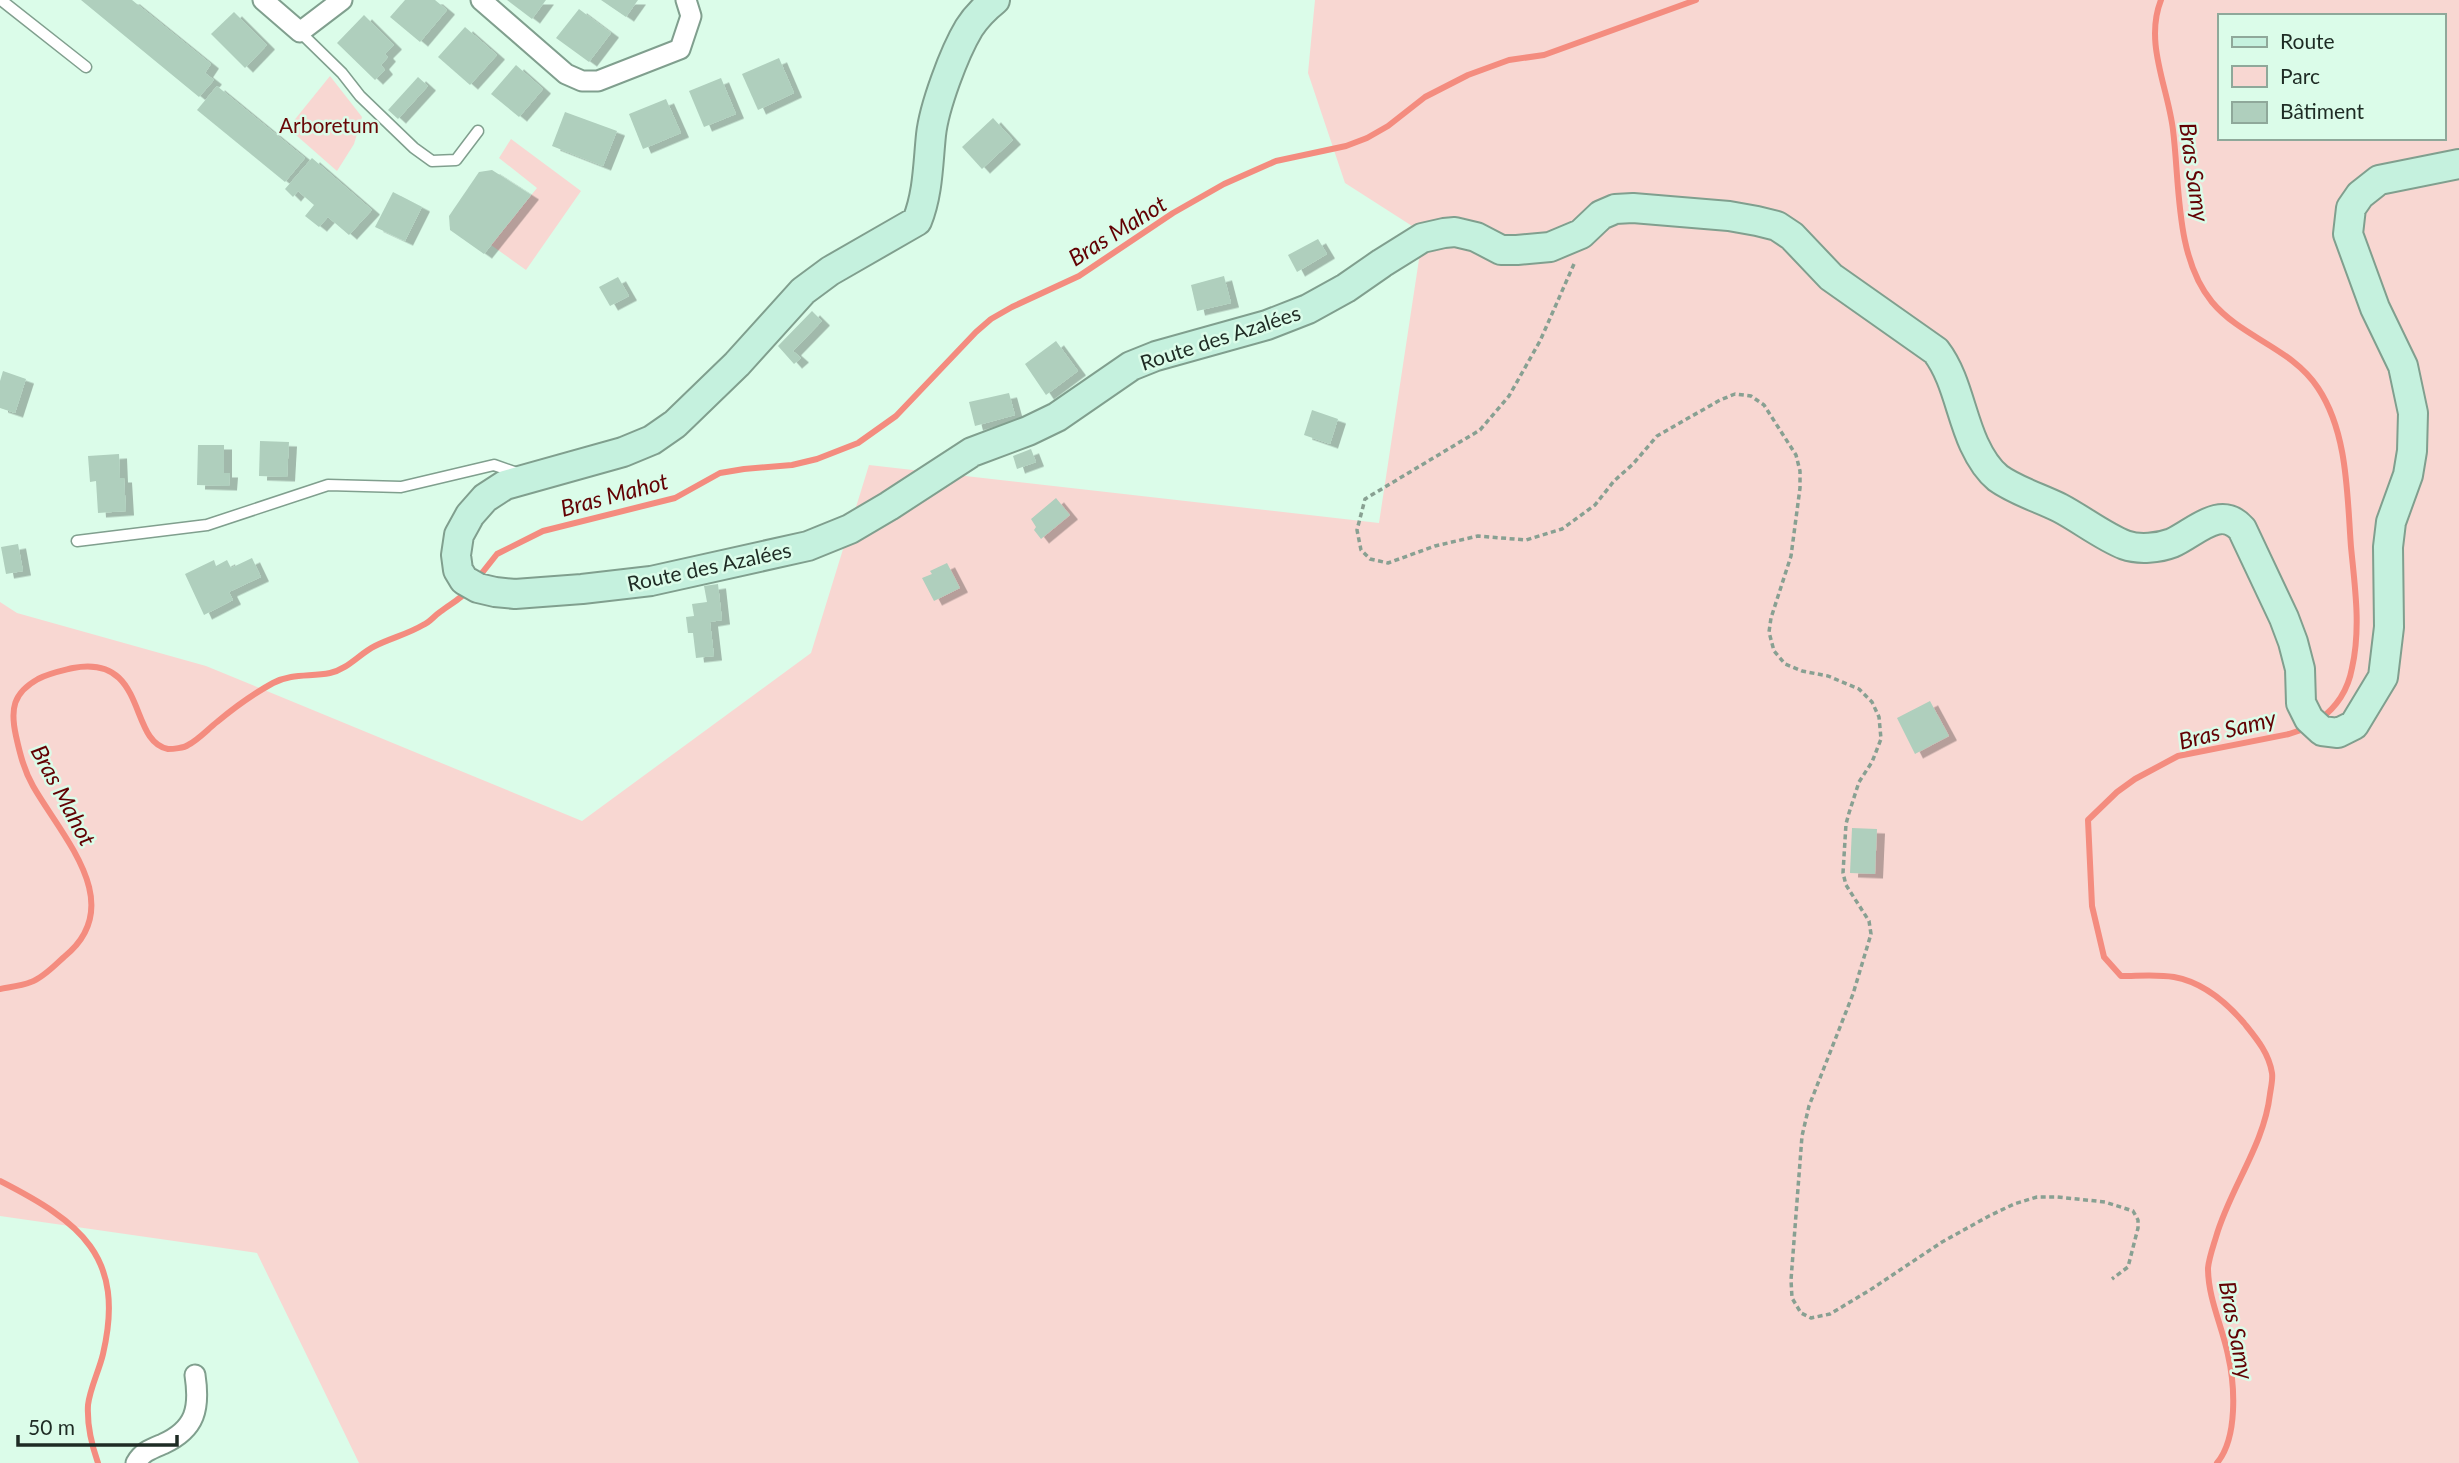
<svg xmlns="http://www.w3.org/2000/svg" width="2459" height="1463" viewBox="0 0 2459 1463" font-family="Lato,sans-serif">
<defs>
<filter id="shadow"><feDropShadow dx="8" dy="4.5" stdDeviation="0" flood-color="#0004"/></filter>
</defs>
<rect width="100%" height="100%" fill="#dbfce9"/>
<!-- green -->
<g fill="#f8d7d2" fill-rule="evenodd">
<path d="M1315,0h1144v1463h-2100l-102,-210 -257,-37v-614l17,11 189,53 376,155 229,-168 58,-188 510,58 44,-290 -78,-50 -37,-110zM2219,16h224v122h-224z"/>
<polygon points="330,76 362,117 354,144 337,171 288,128"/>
<polygon points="511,139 581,191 526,270 491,245 537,188 499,158"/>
</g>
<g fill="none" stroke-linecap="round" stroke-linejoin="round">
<!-- stream -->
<g stroke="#f48c7f" stroke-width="6">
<path d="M2161,0c-17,43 7,87 12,130 7,55 2,127 39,172 30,36 80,46 106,86 30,45 29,107 33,159 4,41 10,81 1,121 -4,22 -15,39 -33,52"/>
<polyline points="478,578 497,554 543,531 675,498 720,473 744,469 792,465 817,459 858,443 896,416 976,332 991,319 1012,307 1079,276 1173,213 1224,184 1276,161 1346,146 1367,138 1388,126 1425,97 1468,75 1509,60 1544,55 1696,0"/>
<path d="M0,989c10,-2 21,-3 31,-7 12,-4 24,-17 33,-25 65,-52 -2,-120 -31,-171 -9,-16 -13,-32 -17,-50 -6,-27 -3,-43 22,-57 12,-6 23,-8 35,-11 75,-14 55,74 95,81 5,0 16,-1 20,-4 10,-5 20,-16 29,-23 18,-15 36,-28 56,-39 19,-10 37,-6 57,-10 18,-4 29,-19 45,-27 16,-8 33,-12 48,-21 7,-3 11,-9 17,-13 10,-8 20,-12 29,-23"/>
<path d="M0,1181c80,41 126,75 103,173 -4,17 -13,34 -15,51 -1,18 4,41 10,58"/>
<path d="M2217,1463c21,-25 18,-78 11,-108 -6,-29 -20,-57 -20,-87 1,-10 5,-21 8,-31 14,-49 48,-91 54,-143 1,-7 3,-15 2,-21 -3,-20 -16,-35 -28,-50 -18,-21 -42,-41 -70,-46 -17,-3 -36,-1 -53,-1l-17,-19 -12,-51 -4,-86 29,-28 18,-13 43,-23 111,-22 18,-6"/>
</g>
</g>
<!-- building -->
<g fill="#afcfbd" filter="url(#shadow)">
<polygon points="81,0 132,0 211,64 205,73 214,80 199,97"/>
<polygon points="405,0 435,0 447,10 420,42 390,17"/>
<polygon points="507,0 546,0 532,19"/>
<polygon points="601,0 638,0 626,17"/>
<polygon points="579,9 611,33 589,62 556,38"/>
<polygon points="234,12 267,45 245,68 211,34"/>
<polygon points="364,15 394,45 385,54 388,57 381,65 385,70 375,80 337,43"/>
<polygon points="465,27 497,55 470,85 438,57"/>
<polygon points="779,58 794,93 758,110 742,74"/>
<polygon points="516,65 543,89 519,117 491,94"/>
<polygon points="418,77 428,86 398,119 388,110"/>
<polygon points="721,78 736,114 704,127 689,91"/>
<polygon points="217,86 305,158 285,182 197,110"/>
<polygon points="666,99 681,133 643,149 629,114"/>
<polygon points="565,112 617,131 603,166 552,146"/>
<polygon points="993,118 1013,140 982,169 962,147"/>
<polygon points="312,158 372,210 349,235 328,217 319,227 305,216 314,205 298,191 293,197 285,189"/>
<polygon points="492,170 531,195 484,254 450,230 449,216 479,172"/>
<polygon points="393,192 422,207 405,241 375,227"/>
<polygon points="1318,239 1327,254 1297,272 1288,255"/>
<polygon points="1224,276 1231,303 1197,311 1191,285"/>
<polygon points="618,277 629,296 610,306 599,287"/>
<polygon points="812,311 822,321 793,351 801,358 794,364 778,346"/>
<polygon points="1056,341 1078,371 1046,395 1025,364"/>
<polygon points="3,371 26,379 15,413 0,408 0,381"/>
<polygon points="1009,393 1015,415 975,426 969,402"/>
<polygon points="1312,410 1338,419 1330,444 1304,435"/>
<polygon points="260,441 289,442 287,477 259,476"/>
<polygon points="198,445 224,445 224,473 230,473 229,486 197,485"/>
<polygon points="1031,449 1036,462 1017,469 1013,456"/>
<polygon points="119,454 120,478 124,478 126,511 98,513 96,481 90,482 88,456"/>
<polygon points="1056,498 1070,515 1041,539 1034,530 1036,527 1031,519"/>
<polygon points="18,544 23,571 6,574 1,547"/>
<polygon points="252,558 261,577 229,592 233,600 204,615 185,574 214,560 216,566 227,560 231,568"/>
<polygon points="947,563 960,588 934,601 922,578 932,574 930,571"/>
<polygon points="718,584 722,620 710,622 714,656 696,658 693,633 688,633 686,617 694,616 692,604 707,602 704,586"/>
<polygon points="1930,701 1949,736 1915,754 1897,718"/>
<polygon points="1852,828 1877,829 1875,874 1850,873"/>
</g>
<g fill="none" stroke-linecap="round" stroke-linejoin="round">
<!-- service casing -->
<g stroke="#809f8e" stroke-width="13">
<g id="service">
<polyline points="1,0 86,67"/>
<polyline points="300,32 342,73 360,96 414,148 432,161 456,160 478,131"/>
<polyline points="77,541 207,525 328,485 401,487 494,465 517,473"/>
</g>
</g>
<!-- minor casing -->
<g stroke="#809f8e" stroke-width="23">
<g id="minor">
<polyline points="263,0 300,32 342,0"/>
<polyline points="481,0 566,74 582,81 598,81 680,49 691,16 686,0"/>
<path d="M136,1463c6,-11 15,-14 27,-19 33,-15 37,-36 32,-69"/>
</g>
</g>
<!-- secondary casing -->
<g stroke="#809f8e" stroke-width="32">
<path id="secondary" d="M995,0c-10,8 -19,17 -26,28 -15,25 -35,79 -38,107 -3,29 -3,59 -14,86l-87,50 -27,20 -66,73 -62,60 -23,16 -29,12 -118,33 -20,13 -15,17 -11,20 -3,20 2,15 6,10 14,8 17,4 20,2 67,-5 69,-8 157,-35 42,-17 39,-23 83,-54 56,-21 29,-14 74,-51 25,-10 111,-31 41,-16 38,-21 36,-25 40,-25 22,-5 11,-1 21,5 25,13h16l33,-3 31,-13 20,-19 14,-6 18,-1 96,8 28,5 20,5 15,10 39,41 105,74c20,26 24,62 38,93 6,13 13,25 24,34 18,13 42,20 62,30 21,11 44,29 65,37 14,5 34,3 47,-2 23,-10 48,-39 70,-14l42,89 9,24 7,27 1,34 8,16 13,12 16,2 16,-8 29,-48 6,-50 -1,-80 3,-25 17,-47 4,-24 1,-38 -10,-47 -28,-58 -27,-74 3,-26 9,-13 19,-15 80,-16"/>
</g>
<!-- path -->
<polyline stroke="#88a092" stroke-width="3.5" stroke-dasharray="5 3.5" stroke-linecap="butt" points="1574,264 1540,341 1509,396 1480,430 1365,499 1357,530 1361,550 1370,559 1388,563 1435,546 1478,536 1526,540 1562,529 1595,505 1614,481 1633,464 1657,436 1720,400 1735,394 1751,396 1764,405 1796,455 1800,471 1800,488 1791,556 1771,618 1769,632 1774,651 1785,664 1802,671 1828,676 1859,689 1872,702 1879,717 1881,739 1872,762 1859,782 1849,813 1846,824 1843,873 1846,885 1869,921 1871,934 1853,994 1809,1106 1802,1136 1791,1280 1792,1298 1801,1313 1811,1318 1830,1314 1870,1290 1942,1242 1989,1216 2014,1204 2037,1197 2057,1197 2105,1202 2133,1211 2138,1220 2138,1228 2128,1267 2112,1279"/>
<!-- service -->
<use href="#service" stroke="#fff" stroke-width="10"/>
<!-- minor -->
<use href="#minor" stroke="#fff" stroke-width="19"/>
<!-- secondary -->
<use href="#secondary" stroke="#c5f1de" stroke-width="28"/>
</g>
<g text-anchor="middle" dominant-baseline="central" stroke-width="5" stroke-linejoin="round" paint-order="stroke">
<!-- park labels -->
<g font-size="21" fill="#680807" stroke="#dbfce9">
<text x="329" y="124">Arboretum</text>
</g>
<!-- street labels -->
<g font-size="21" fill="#1e2b24" stroke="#dbfce9">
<text transform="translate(1220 337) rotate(-18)">Route des Azalées</text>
<text transform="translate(709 566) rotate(-12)">Route des Azalées</text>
</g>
<!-- water labels -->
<g font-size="23" font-style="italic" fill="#620103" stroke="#dbfce9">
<text transform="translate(2195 172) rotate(82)">Bras Samy</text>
<text transform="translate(1117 230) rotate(-32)">Bras Mahot</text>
<text transform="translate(614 494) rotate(-15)">Bras Mahot</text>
<text transform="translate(2227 729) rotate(-14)">Bras Samy</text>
<text transform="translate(64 795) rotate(62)">Bras Mahot</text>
<text transform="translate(2237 1330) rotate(79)">Bras Samy</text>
</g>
</g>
<!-- legend -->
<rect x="2218" y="14" width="228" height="126" fill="#dbfce9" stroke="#8fa89a" stroke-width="2"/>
<rect x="2232" y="37" width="35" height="10" fill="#c5f1de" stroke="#8fa89a" stroke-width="2"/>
<text x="2280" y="49" font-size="21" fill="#1e2b24">Route</text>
<rect x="2232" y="66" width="35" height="21" fill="#f8d7d2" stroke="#8fa89a" stroke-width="2"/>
<text x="2280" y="84" font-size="21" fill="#1e2b24">Parc</text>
<rect x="2232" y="102" width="35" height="21" fill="#afcfbd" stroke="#8fa89a" stroke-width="2"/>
<text x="2280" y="119" font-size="21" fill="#1e2b24">Bâtiment</text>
<!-- scale -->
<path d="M18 1435v10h159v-10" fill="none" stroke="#1e2b24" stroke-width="3.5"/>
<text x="28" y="1435" font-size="21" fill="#1e2b24" stroke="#dbfce9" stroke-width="5" paint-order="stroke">50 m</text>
</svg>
